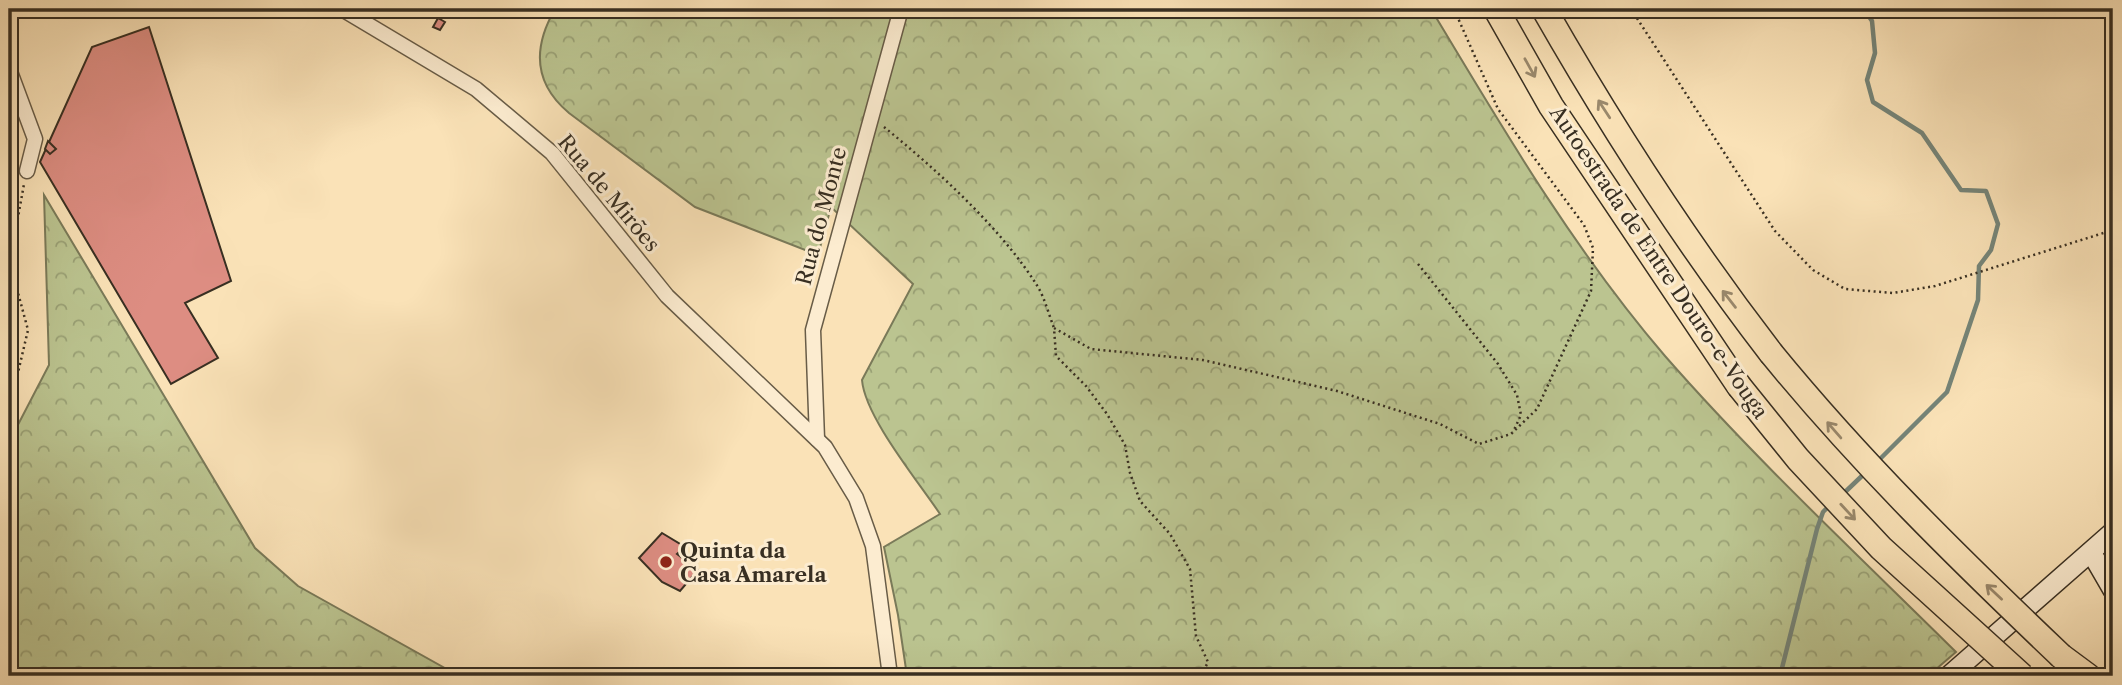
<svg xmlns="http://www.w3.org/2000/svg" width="2122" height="685" viewBox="0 0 2122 685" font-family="'Libre Caslon Text',serif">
<defs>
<pattern id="forest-crowns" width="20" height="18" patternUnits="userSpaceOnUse" patternTransform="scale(1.75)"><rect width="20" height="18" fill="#bbc490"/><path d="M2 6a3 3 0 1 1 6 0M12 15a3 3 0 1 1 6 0" fill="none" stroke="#99a075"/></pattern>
</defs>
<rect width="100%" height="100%" fill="#fae2b7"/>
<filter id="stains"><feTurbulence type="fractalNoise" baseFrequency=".00286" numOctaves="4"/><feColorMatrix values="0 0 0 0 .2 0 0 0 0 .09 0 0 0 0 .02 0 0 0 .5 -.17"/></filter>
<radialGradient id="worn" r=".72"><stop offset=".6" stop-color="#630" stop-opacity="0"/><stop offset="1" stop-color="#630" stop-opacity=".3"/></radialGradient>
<!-- forest -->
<g fill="url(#forest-crowns)" stroke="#7a7a59" stroke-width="2">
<path d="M555,9h876c72,120 143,241 234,347 91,104 193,199 291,296l-28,24h-1021l-9,-61 -14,-68 56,-33c-22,-33 -75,-97 -78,-134l51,-96 -82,-77 -13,48 -123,-48 -126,-94c-36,-30 -36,-66 -14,-104z"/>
<polygon points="44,195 255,548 298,586 459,676 9,676 9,442 49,365"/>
</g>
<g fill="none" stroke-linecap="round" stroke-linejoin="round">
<!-- stream -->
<g stroke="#758478" stroke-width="4.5">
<polyline points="1864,9 1872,21 1875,53 1867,80 1873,102 1922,133 1961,190 1986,191 1998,224 1991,250 1979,266 1978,300 1947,392 1876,463"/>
<polyline points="1843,494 1865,473"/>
<polyline points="1780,676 1817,529 1823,512 1831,504"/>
</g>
</g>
<!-- building -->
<g fill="#dd8d82" stroke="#382f22" stroke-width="2">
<polygon points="449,9 465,9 461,16"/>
<polygon points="438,18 445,22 440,30 433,27"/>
<polygon points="149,27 231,281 185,303 218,358 171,384 40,162 92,47"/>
<polygon points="48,141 56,149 50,154 45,149"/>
<polygon points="662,533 685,547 677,554 698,570 680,591 662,582 639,558"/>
</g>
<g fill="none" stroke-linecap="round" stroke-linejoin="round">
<!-- street casing -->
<g stroke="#685c47" stroke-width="17">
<g id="street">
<polyline points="342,9 476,89 552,153 667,296 825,447 856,498 873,546 890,676"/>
<polyline points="9,69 35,139 27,171"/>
<polyline points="817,439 813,330 901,9"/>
</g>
</g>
<!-- secondary casing -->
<g stroke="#382f22" stroke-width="22">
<g id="secondary">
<polyline points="2091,552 2113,590"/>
<polyline points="1949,676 2113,532"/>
</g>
</g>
<!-- highway casing -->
<g stroke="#382f22" stroke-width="27">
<g id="highway">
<polyline points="1496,9 1551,106 1739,386"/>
<path d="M1544,9c68,119 143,235 227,344"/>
<polyline points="2061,656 2088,676"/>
</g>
</g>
<!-- path -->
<g stroke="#382f22" stroke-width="2.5" stroke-dasharray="2 3.5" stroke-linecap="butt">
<polyline points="1631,9 1775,231 1813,270 1845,289 1893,293 1935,286 2113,230"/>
<path d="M884,127c53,43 118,102 154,160 7,12 11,28 16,41"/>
<polyline points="1418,264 1498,364 1517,395 1521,415 1513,432"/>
<polyline points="9,396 16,381 28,330 14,278 13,245 24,184"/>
<polyline points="1201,676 1208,662 1196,636 1190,569 1170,534 1140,501 1130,473 1125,445 1107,414 1086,386 1056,356 1054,328 1091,349 1203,360 1337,391 1440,424 1479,444 1511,434 1537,409 1591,291 1593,248 1584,225 1498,109 1454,9"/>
</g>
<!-- street -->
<use href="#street" stroke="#fcecd0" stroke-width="14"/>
<!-- secondary -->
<use href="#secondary" stroke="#fcecd0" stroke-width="19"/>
<!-- highway -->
<use href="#highway" stroke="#fae2b7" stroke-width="24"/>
<!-- highway-bridge casing -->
<g stroke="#382f22" stroke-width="27" stroke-linecap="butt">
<g id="highway-bridge">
<path d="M1771,353c90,110 187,205 290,303"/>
<polyline points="1739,386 1798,459 1881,548 2022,676"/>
</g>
</g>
<!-- highway-bridge -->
<use href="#highway-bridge" stroke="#fae2b7" stroke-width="24"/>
</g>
<!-- one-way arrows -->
<defs><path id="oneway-shaft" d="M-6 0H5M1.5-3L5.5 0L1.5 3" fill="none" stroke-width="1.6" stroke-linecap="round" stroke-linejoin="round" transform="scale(1.75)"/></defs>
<g stroke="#99886c">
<use href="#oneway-shaft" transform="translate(1530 68) rotate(61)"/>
<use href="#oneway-shaft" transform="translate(1604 109) rotate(-123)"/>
<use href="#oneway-shaft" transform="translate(1729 299) rotate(-128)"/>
<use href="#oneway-shaft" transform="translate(1834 430) rotate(-131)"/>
<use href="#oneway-shaft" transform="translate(1848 512) rotate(47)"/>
<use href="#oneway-shaft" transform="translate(1994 592) rotate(-137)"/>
</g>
<!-- markers -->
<circle fill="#8f2418" stroke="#fcecd0" stroke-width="2.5" cx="666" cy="562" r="7"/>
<g text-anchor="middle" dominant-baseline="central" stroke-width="6" stroke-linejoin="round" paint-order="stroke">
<!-- street labels -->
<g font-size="21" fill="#382f22" stroke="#fcecd0">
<text transform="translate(609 193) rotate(50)">Rua de Mirões</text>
<text transform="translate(821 216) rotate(-75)">Rua do Monte</text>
<text transform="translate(1659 262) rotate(56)">Autoestrada de Entre Douro-e-Vouga</text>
</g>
<!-- poi labels -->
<g font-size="21" font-weight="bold" fill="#382f22" stroke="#fcecd0" text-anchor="start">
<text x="680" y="550">Quinta da<tspan x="680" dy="24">Casa Amarela</tspan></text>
</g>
</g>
<!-- margin -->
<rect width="2122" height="685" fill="none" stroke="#fae2b7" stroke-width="35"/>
<rect x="10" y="10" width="2101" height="664" fill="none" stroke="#382f22" stroke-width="3.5"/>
<rect x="18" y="18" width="2087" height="650" fill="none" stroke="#382f22" stroke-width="2"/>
<rect width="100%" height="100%" filter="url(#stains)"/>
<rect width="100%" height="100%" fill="url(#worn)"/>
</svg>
